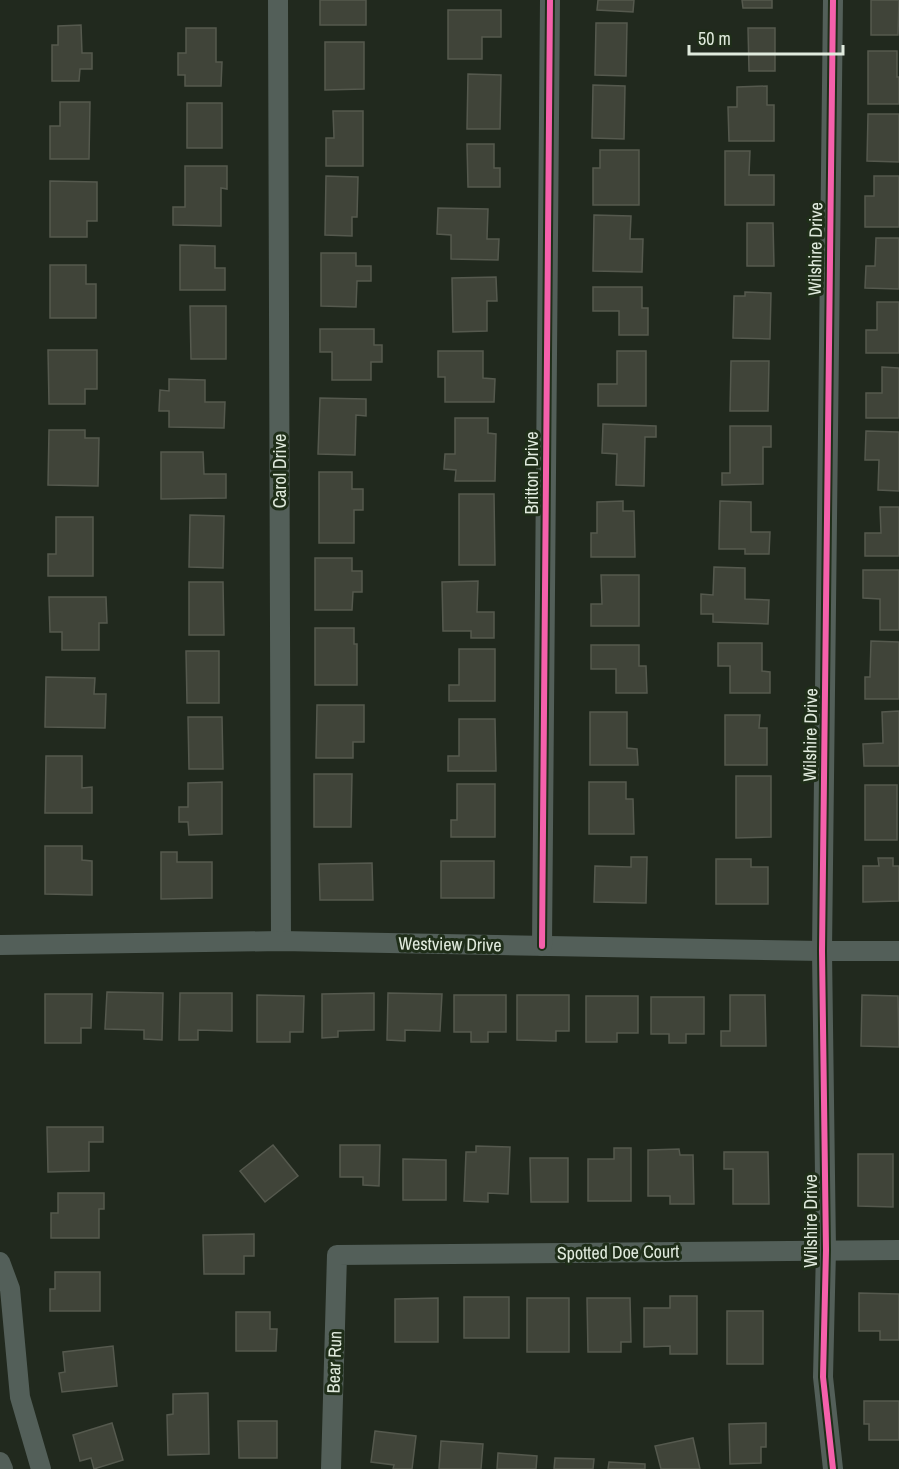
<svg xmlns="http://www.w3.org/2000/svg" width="899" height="1469" viewBox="0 0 899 1469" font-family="'Archivo Narrow',sans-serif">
<rect width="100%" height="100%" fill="#21291e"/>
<!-- building -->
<g fill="#404439" stroke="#55594e" stroke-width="1.5">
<rect x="320" y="0" width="46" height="25"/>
<polygon points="598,0 634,0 633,12 597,10"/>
<polygon points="742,0 772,0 772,8 743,8"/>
<polygon points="871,0 899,0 898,35 871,35"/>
<polygon points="448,10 501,10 501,37 482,37 482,59 448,59"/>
<polygon points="596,23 627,23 626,76 595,75"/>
<polygon points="81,25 82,53 92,53 92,69 80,69 79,81 52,81 52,45 58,45 58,26"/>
<polygon points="186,28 216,28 216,62 222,62 221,86 185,86 185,75 178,75 178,53 186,53"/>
<polygon points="748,28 775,28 775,71 749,71"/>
<polygon points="325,42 364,42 364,89 325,90"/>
<polygon points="868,51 897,51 897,77 899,77 899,104 868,104"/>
<polygon points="468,74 501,75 500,129 467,129"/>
<polygon points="593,85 625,86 624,139 592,138"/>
<polygon points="767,86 767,105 774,105 774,141 729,141 728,107 737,107 737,87"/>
<polygon points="60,102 90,102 89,159 50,159 50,126 60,126"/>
<rect x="187" y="103" width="35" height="45"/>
<polygon points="333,111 363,111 363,166 326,166 326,138 334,138"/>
<polygon points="868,114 899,114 899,162 867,161"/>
<polygon points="467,144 494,144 494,168 500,168 500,187 468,187"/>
<polygon points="600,150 639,150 639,205 593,205 593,168 600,168"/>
<polygon points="725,151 750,151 749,175 774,175 774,205 725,205"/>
<polygon points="185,166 227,166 227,189 221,188 221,226 173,225 173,207 185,207"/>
<polygon points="326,176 358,177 357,217 352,217 352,236 325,235"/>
<polygon points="874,176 899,176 899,227 865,227 865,196 874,196"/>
<polygon points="50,181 97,182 97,221 87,221 87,237 50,237"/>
<polygon points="438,208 488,209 487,239 499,239 498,260 451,259 451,235 437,234"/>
<polygon points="594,215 631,216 630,239 643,239 642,272 593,271"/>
<polygon points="747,223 773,223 774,266 747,266"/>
<polygon points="876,238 899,238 899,289 865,288 866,266 875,266"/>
<polygon points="180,245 215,246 215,268 225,268 225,290 180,290"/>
<polygon points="321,253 356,253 356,266 371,266 371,281 357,281 356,307 321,306"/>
<polygon points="50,265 86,265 86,284 96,284 96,318 50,318"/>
<polygon points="496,277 497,301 487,301 487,331 453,332 452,278"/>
<polygon points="593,287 642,287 642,308 648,308 648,335 619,335 619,311 593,311"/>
<polygon points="745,292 771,293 770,339 733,338 734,296 745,296"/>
<polygon points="877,302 899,302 899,353 866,353 866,330 877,330"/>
<polygon points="190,306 226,306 226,359 191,359"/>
<polygon points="320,329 374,329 374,345 382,345 382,362 371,362 371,380 332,380 332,352 320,352"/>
<polygon points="48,350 97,350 97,389 85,389 85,404 49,404"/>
<polygon points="438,351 483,351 483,378 495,379 494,402 445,402 445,377 438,377"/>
<polygon points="617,351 646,351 646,406 598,406 598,384 617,384"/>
<polygon points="731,361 769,361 768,411 730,411"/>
<polygon points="882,367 899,368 899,418 866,418 866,393 882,393"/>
<polygon points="169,379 205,380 205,402 225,402 224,428 169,427 169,411 159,411 160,390 169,391"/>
<polygon points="320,398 366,399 366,416 356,415 355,455 318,454"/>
<polygon points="455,418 488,418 488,433 496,434 495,481 455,481 456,470 444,469 445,454 455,454"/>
<polygon points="603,424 656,426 656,437 645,437 644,486 616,485 617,454 602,453"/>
<polygon points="730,426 771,426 771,447 763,447 763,484 722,485 722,473 730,473"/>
<polygon points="49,430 85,430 85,438 99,438 98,486 48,485"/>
<polygon points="866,431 899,432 899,491 878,490 879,460 865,460"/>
<polygon points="161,452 203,452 204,474 226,474 226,498 161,499"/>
<polygon points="319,472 352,472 352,489 363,489 363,510 354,510 354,543 319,543"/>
<polygon points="459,494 494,494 495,565 459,565"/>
<polygon points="623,501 623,511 634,511 635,557 591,557 591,533 597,533 597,502"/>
<polygon points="720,501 751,502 751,532 770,532 769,554 745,554 745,549 719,549"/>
<polygon points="880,507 899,507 899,556 865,556 865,533 881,533"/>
<polygon points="190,515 224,516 223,568 189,567"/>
<polygon points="56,517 93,517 93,576 48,576 48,554 56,554"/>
<polygon points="315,558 352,558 352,571 362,571 362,592 353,592 352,610 315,610"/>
<polygon points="714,567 745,568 745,599 769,600 768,624 713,622 713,614 701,614 701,594 713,595"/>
<polygon points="863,570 899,570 899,630 880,630 880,599 863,598"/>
<polygon points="601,575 639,575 639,626 591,626 591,604 602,604"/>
<polygon points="478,581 477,612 494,612 494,638 471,638 471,631 443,631 442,582"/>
<polygon points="189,582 223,582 224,635 189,635"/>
<polygon points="49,597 106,597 107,623 99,623 99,650 62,650 62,632 50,632"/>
<polygon points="315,628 354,628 354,644 357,644 357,685 315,685"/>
<polygon points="871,641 899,642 899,699 865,699 865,677 870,677"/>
<polygon points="718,643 762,643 762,671 770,672 770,693 730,693 730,666 718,666"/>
<polygon points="591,645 639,645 639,666 646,666 647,693 616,693 616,669 591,669"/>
<polygon points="459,649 495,649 495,701 449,701 449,685 459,685"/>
<polygon points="186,651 219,651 219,703 187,703"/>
<polygon points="46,677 95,678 94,694 106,694 105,728 45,727"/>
<polygon points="317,705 364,705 364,742 353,742 353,758 316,758"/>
<polygon points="899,711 899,766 864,766 863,744 883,743 882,712"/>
<polygon points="590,712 627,712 627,748 637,749 638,765 590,765"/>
<polygon points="725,715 760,715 759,728 767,728 767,765 725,765"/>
<polygon points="188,717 222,717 223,769 189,769"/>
<polygon points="459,719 495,719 496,771 448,771 448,756 459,756"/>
<polygon points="46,756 82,756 82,788 92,787 92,813 45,813"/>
<polygon points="314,774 352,774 351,827 314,827"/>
<polygon points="736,776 771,776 771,837 736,838"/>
<polygon points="222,782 222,834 189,835 188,822 179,822 179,807 188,807 188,783"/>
<polygon points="589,782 626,782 626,799 633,799 634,834 589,834"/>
<polygon points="457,784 495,784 495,837 451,837 451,820 457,820"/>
<rect x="865" y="785" width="32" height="55"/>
<polygon points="45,846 82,846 82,860 92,861 92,895 45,894"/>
<polygon points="161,852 177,852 177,862 212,862 212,898 161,899"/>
<polygon points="631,857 647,857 646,903 594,902 595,866 631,867"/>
<polygon points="878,858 893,858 893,866 899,866 899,901 863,902 863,866 879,866"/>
<polygon points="716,859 751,859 751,867 768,867 768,904 716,904"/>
<rect x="441" y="861" width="53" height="37"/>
<polygon points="372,863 373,900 320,900 319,864"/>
<polygon points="107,992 163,993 162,1040 144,1039 144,1030 105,1029"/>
<polygon points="180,993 232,993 232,1031 198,1030 198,1040 179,1040"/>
<polygon points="374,993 374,1030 338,1031 338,1037 322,1038 322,994"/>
<polygon points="388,993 442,994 440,1031 405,1030 405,1041 387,1040"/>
<polygon points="45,994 92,994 91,1028 81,1028 81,1043 45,1043"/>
<polygon points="257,995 304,996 303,1032 290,1032 290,1042 257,1042"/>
<polygon points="454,995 506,995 506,1032 488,1032 488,1042 471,1042 471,1032 454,1032"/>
<polygon points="517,995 569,995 569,1031 556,1031 556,1041 517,1040"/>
<polygon points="730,995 765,995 766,1046 721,1046 721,1031 730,1031"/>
<polygon points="862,995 898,996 899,1047 861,1046"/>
<polygon points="586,996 638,996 638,1033 617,1033 617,1042 586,1042"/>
<polygon points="651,997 704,997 704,1034 686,1034 686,1043 669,1043 669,1034 651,1034"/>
<polygon points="47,1127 103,1127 103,1142 89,1142 89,1171 48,1172"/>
<polygon points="273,1145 298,1176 265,1202 240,1171"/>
<polygon points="340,1145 380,1145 379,1186 363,1185 363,1177 340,1177"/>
<polygon points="476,1146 510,1147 508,1194 488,1193 488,1202 464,1201 466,1152 476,1152"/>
<polygon points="614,1148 631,1148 631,1201 588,1201 588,1159 614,1159"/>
<polygon points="679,1149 680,1155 693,1155 694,1204 670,1204 670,1196 648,1196 648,1150"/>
<polygon points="724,1152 768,1152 769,1204 733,1204 733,1169 724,1169"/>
<polygon points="858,1154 893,1154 893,1207 858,1206"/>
<polygon points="530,1158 568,1158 568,1202 531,1202"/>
<polygon points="403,1159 446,1160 446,1200 403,1200"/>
<polygon points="58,1193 104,1193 104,1209 99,1209 99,1238 51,1238 51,1213 58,1213"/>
<polygon points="254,1234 254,1256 244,1256 244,1274 204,1274 203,1235"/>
<polygon points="55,1272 100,1272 100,1311 50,1311 50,1289 55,1289"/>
<polygon points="859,1293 899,1294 899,1340 880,1340 880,1331 859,1331"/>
<polygon points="670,1296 697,1296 697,1354 670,1354 670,1346 644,1347 644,1308 670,1308"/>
<rect x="464" y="1297" width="45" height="41"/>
<polygon points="438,1298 438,1342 395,1342 395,1299"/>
<rect x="527" y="1298" width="42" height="54"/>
<polygon points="587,1298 630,1298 631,1342 621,1342 621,1352 588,1352"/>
<rect x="727" y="1311" width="36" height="53"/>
<polygon points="236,1312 270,1312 270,1329 277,1329 276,1351 236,1351"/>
<polygon points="113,1346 117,1386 62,1392 59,1373 65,1372 63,1352"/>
<polygon points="208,1393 209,1454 168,1455 167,1415 173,1414 173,1394"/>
<polygon points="864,1401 899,1401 899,1440 869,1440 869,1424 864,1424"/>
<polygon points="238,1421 277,1421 277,1458 239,1458"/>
<polygon points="112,1423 123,1460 94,1469 91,1458 80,1461 73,1435"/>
<polygon points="766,1423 766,1447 761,1447 761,1463 730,1464 729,1424"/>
<polygon points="375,1431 416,1436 412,1469 393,1469 394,1465 371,1462"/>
<polygon points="693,1438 700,1469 661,1469 655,1446"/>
<polygon points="441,1441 483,1444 481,1469 439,1469"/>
<polygon points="498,1453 537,1456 536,1469 497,1469"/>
<polygon points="555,1458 594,1459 593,1469 554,1469"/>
<polygon points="609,1462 645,1464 645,1469 608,1469"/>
</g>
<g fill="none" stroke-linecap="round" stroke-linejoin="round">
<!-- minor -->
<g stroke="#535f59" stroke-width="20">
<polyline points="278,0 281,941"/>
<polyline points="833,0 822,951 826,1250 823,1377 833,1469"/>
<polyline points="0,945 281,941 822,951 899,951"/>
<polyline points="542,946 550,0"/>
<polyline points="0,1262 10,1289 20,1397 41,1469"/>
<polyline points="0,1462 3,1469"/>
<polyline points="331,1469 337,1255 899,1250"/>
</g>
<!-- cycleway casing -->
<g stroke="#1f2e19" stroke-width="10">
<g id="cycleway">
<polyline points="833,0 822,951 826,1250 823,1377 833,1469"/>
<polyline points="542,946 550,0"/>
</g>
</g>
<!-- cycleway -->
<use href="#cycleway" stroke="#f560ab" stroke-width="6"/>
</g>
<g text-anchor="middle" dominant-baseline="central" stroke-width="6" stroke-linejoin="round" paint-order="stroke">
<!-- street labels -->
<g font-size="18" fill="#e0eadd" stroke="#1f2e19">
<text transform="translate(815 249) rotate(-89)">Wilshire Drive</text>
<text transform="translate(279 471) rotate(-90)">Carol Drive</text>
<text transform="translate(531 473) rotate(-90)">Britton Drive</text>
<text transform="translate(810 735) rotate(-89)">Wilshire Drive</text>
<text transform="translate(450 944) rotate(1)">Westview Drive</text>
<text transform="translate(810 1221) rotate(-90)">Wilshire Drive</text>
<text transform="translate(618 1252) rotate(-1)">Spotted Doe Court</text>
<text transform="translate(334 1362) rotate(-88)">Bear Run</text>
</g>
</g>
<!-- scale -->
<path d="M689 45v9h154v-9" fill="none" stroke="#e0eadd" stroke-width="3"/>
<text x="698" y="45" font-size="18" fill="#e0eadd" stroke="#1f2e19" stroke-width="4.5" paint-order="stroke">50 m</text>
</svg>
